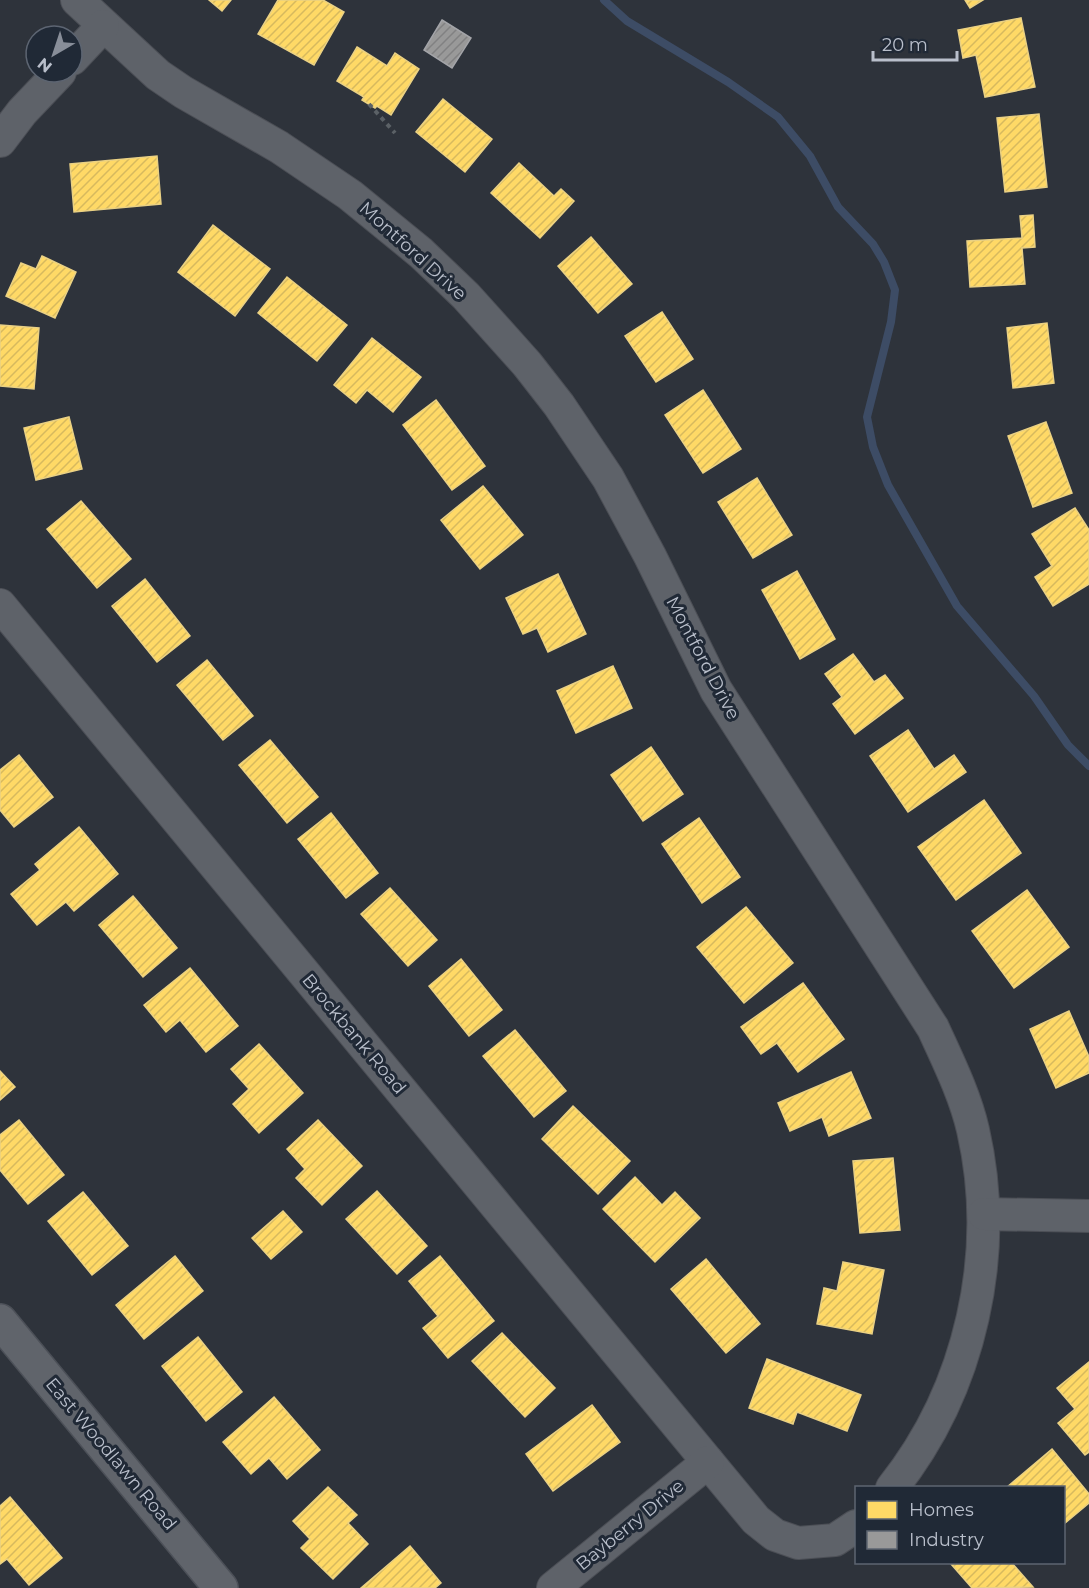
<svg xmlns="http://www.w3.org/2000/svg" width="1089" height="1588" viewBox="0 0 1089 1588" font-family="Montserrat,sans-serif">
<defs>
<pattern id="homes-hatch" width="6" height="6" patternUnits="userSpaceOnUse" patternTransform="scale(1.5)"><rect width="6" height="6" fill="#ffd966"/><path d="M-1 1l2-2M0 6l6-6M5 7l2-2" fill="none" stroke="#d7b95e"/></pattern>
<pattern id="industry-hatch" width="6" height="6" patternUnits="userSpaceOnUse" patternTransform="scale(1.5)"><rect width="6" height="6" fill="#999"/><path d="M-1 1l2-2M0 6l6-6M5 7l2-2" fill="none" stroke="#818182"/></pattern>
</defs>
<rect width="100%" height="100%" fill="#2e333b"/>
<!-- homes -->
<g fill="url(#homes-hatch)" stroke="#ead184" stroke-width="1.5">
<polygon points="209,0 231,0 222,11"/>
<polygon points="278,0 323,0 344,12 314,65 258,34"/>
<polygon points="965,0 983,0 970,8"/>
<polygon points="1021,18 1035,87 985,97 976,55 963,58 958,30"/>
<polygon points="357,47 387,66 395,53 419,69 391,115 377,106 375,108 362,100 364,97 337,81"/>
<polygon points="443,99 492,139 465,172 416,132"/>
<polygon points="1039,114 1047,187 1005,192 997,118"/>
<polygon points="157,156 161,204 74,212 70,164"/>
<polygon points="519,163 554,196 561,189 574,201 540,238 491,193"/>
<polygon points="1033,215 1035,247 1022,248 1025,284 970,287 967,241 1022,238 1020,216"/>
<polygon points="213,225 270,269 235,316 178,272"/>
<polygon points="591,237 632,284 598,313 558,266"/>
<polygon points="42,256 76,272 55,318 6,296 21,263 36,269"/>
<polygon points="287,277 347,325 317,361 258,313"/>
<polygon points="662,312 693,359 656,382 625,336"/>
<polygon points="1047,323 1054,383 1013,388 1007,328"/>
<polygon points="0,325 39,328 34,389 0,386"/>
<polygon points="372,338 421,377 393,412 367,390 356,403 334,385"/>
<polygon points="703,390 741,449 703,473 665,415"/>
<polygon points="436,400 485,466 452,490 403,425"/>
<polygon points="69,417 82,469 36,480 24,428"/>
<polygon points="1046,422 1072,493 1033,507 1008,436"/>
<polygon points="757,478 792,535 753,558 718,502"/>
<polygon points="483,486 523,535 480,569 441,520"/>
<polygon points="81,501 131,559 97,588 47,529"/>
<polygon points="1075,508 1089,530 1089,584 1053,606 1035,577 1052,566 1032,534"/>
<polygon points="797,571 835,639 800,659 762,590"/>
<polygon points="558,574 586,634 548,652 537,628 523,634 506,598"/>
<polygon points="145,579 190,636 157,662 112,606"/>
<polygon points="853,654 874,682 885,675 903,698 855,734 833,704 842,697 825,674"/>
<polygon points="207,660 253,716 223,740 177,685"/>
<polygon points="613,666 632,708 576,733 557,691"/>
<polygon points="908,730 934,769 954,755 966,772 908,812 870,756"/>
<polygon points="270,740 318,797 287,823 239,765"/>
<polygon points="651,747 683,794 643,821 611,775"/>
<polygon points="19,755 53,797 14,827 0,810 0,770"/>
<polygon points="984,800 1021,853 956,900 918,847"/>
<polygon points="331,813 378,873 346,898 298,839"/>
<polygon points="699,818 740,877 702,903 662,844"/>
<polygon points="79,827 118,874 74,911 66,902 37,925 11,894 40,870 35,864"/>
<polygon points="390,888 437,940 408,966 361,914"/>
<polygon points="1027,890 1069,947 1014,988 972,931"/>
<polygon points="133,896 177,948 143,977 99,925"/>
<polygon points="746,907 793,963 744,1003 697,947"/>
<polygon points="461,959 502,1010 469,1036 429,986"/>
<polygon points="190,968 238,1026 206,1052 180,1020 166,1032 144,1005"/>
<polygon points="803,983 844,1039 798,1072 777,1043 761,1054 741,1027"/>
<polygon points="1069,1011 1089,1057 1089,1073 1056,1088 1030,1029"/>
<polygon points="515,1030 566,1091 534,1117 483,1056"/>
<polygon points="259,1044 303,1093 259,1133 233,1104 249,1089 231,1069"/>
<polygon points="0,1071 15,1087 0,1100"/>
<polygon points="851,1072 871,1118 829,1136 822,1117 790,1131 778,1103"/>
<polygon points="573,1106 630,1161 598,1194 542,1139"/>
<polygon points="19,1120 64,1175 28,1204 0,1170 0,1135"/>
<polygon points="318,1120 362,1166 322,1205 296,1178 305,1169 287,1149"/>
<polygon points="893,1158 900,1230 860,1233 853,1161"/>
<polygon points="635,1177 662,1205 675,1192 700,1218 655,1262 603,1209"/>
<polygon points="377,1191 427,1246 397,1274 346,1219"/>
<polygon points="83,1192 128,1246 92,1275 48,1221"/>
<polygon points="283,1211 302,1232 271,1259 252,1238"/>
<polygon points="175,1256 203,1291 144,1339 116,1305"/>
<polygon points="440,1256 494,1321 448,1358 423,1328 438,1316 409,1281"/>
<polygon points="706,1259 760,1324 726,1353 671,1289"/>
<polygon points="843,1262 884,1270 872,1334 817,1324 824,1288 837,1291"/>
<polygon points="502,1333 555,1388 525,1417 472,1361"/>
<polygon points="198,1337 242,1392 206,1421 162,1366"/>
<polygon points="767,1359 861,1395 847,1431 797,1412 793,1424 749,1408"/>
<polygon points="1089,1362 1089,1452 1085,1455 1058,1423 1075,1409 1057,1388"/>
<polygon points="274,1397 320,1450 287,1479 269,1458 251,1474 223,1442"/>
<polygon points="592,1405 620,1442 553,1491 526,1454"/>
<polygon points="1052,1449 1089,1494 1089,1503 1064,1524 1064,1488 1006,1488"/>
<polygon points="328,1487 357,1515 348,1523 368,1544 333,1579 301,1548 310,1539 293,1521"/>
<polygon points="10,1497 62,1558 29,1585 7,1559 0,1564 0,1506"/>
<polygon points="410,1546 441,1583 435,1588 361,1588"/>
<polygon points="953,1562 1011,1562 1033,1587 972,1588 951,1564"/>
</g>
<!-- industry -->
<polygon fill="url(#industry-hatch)" stroke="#a3a4a8" stroke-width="1.5" points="442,20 471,38 452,68 424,50"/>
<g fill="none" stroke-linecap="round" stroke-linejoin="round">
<!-- stream -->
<polyline stroke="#3d4c65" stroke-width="8" points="604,0 627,21 728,82 778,117 810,156 838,207 873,244 884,262 895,290 891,322 867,417 873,447 888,485 957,606 1034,696 1068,745 1089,766"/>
<!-- street casing -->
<g stroke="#4c4f56" stroke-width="34">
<g id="street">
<path d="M77,0l81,75 25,17 96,55 71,48 71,58 45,43 61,68 32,41 49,73 42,78 66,134 217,338c15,33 32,67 40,102 28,123 -2,259 -81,358"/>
<polyline points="72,59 103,26"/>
<polyline points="0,141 22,112 60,72"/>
<polyline points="0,605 756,1520 775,1535 798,1543 835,1540 856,1526"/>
<polyline points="984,1214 1089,1216"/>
<polyline points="553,1588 708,1462"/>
</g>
</g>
<!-- primary casing -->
<g stroke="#4c5058" stroke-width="36">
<polyline id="primary" points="0,1321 221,1588"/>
</g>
<!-- path -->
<polyline stroke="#5b6166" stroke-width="4" stroke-dasharray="4.5 4.5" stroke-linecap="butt" points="369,104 395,133"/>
<!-- street -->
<use href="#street" stroke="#5e6269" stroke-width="32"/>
<!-- primary -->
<use href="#primary" stroke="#60646b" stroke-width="33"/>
</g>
<g text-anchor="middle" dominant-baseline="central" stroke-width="6" stroke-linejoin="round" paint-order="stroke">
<!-- street labels -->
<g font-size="18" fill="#b9bfcb" stroke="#202936">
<text transform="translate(413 251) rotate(42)">Montford Drive</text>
<text transform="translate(703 658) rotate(62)">Montford Drive</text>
<text transform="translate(354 1034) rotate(50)">Brockbank Road</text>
<text transform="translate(111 1454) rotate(50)">East Woodlawn Road</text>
<text transform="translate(630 1525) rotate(-39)">Bayberry Drive</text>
</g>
</g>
<!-- legend -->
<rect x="855" y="1486" width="210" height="78" fill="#202936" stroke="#5d6572" stroke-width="1.5"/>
<rect x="867" y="1501" width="30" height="18" fill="#ffd966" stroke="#5d6572" stroke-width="1.5"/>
<text x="909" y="1516" font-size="18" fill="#b9bfcb">Homes</text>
<rect x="867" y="1531" width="30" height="18" fill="#999999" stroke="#5d6572" stroke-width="1.5"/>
<text x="909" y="1546" font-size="18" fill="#b9bfcb">Industry</text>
<!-- north arrow -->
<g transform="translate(54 54) rotate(219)"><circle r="28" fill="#202936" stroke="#5d6572" stroke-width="1.5"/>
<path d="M0-4.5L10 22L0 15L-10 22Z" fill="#888e99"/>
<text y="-9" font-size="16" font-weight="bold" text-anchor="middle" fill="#b9bfcb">N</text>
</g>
<!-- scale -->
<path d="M873 51v9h84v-9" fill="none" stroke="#b9bfcb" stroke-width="3"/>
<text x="882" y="51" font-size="18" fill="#b9bfcb" stroke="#202936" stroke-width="4.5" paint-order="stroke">20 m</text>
</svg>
